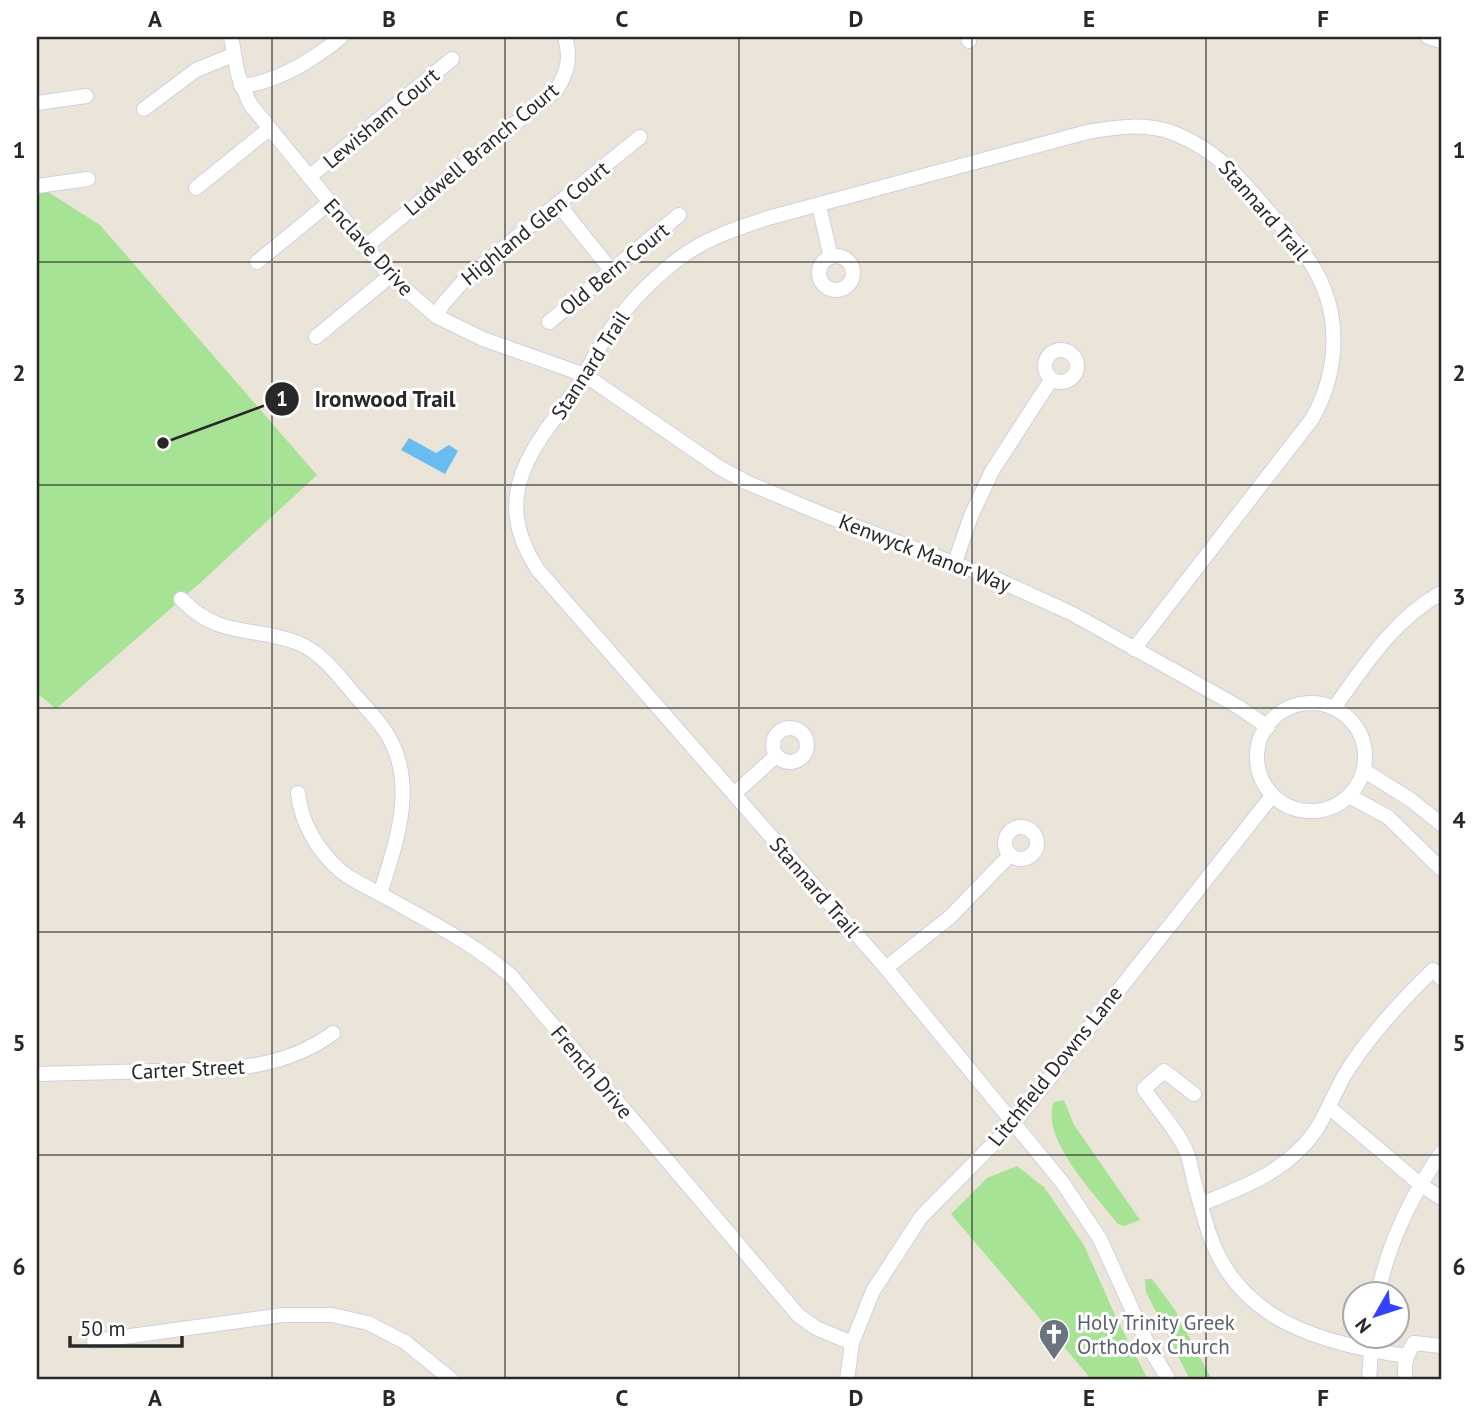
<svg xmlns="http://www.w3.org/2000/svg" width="1478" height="1417" viewBox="0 0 1478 1417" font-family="'PT Sans',sans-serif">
<rect width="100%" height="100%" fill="#ebe5d9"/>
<!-- green -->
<g fill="#a6e394">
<polygon points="37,185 100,225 317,475 200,583 56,709 37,693"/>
<path d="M1064,1100l10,25 66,95 -16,6 -6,-2c-21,-27 -79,-86 -64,-122z"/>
<polygon points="1017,1166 1044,1187 1084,1245 1115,1315 1148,1380 1092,1380 951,1214 987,1178"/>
<polygon points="1145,1279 1152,1279 1175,1310 1212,1380 1190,1380 1146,1292"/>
</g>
<!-- water -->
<polygon fill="#69bcf0" points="409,438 436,453 449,445 458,451 445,474 401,450"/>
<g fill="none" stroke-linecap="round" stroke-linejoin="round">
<!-- street casing -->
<g stroke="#ced0e2" stroke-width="16">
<g id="street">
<polyline points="231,37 238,75 250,104 390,276 436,316 483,339 585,375 720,468 748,483 827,516 994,578 1073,614 1237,706 1268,727"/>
<polyline points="968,37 969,41"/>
<polyline points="1428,37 1441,41"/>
<path d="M241,86c37,-4 72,-26 100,-49"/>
<polyline points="37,103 86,96"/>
<polyline points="144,109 196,70 233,55"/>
<polyline points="309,177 452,59"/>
<polyline points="37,186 88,179"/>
<polyline points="196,188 269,129"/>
<polyline points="558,204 611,270"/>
<polyline points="819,206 831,257"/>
<path d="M365,247l192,-158c11,-18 14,-32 8,-52"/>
<circle cx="836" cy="273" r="17"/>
<polyline points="257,262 329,203"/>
<polyline points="436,316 443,304 465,279 640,137"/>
<polyline points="549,322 679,215"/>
<polyline points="316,337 390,276"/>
<circle cx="1061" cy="366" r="16"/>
<polyline points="955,562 971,516 992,471 1051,380"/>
<path d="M181,599c40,41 71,26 117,44 24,10 39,31 55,50 11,13 25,26 34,41 31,50 9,109 -7,160"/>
<path d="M1134,649l178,-230c28,-50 30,-108 -2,-157 -12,-18 -27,-33 -41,-50 -29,-34 -50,-60 -93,-78 -29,-12 -59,-7 -89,-2l-319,86c-31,10 -61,20 -87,39 -29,22 -57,51 -76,81 -11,17 -18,35 -29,51 -22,32 -54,66 -59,106 -4,27 6,52 21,75l348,398 176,214 38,57 50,110 19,31"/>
<circle cx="1311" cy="757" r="54"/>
<path d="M1334,708c31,-43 60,-89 107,-115"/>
<circle cx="790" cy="745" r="17"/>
<polyline points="1365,771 1411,800 1441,824"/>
<path d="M298,793c3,30 20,59 44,79 13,10 27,16 42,24 44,25 90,47 128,81l286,338 18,13 36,15"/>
<polyline points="734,794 776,756"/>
<polyline points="1349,796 1388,817 1441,869"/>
<circle cx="1021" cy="843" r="16"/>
<polyline points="886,968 950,917 1010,855"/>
<path d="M37,1074c40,-1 79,-2 119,-3 61,-1 125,1 177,-38"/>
<path d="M1194,1094l-30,-23 -20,18c13,19 29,37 40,57 5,9 7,20 9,31 5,19 10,38 16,56 30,90 114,110 197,123"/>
<polyline points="1330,1108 1421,1185 1441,1198"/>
<path d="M1201,1204c35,-14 71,-27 98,-54 27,-26 31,-53 50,-82 24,-37 53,-68 84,-98l8,8"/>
<path d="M1378,1294c10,-50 34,-99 63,-141"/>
<polyline points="94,1341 283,1315 332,1315 368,1323 405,1342 452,1380"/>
<polyline points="847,1380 852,1343 873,1291 921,1217 1014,1123 1272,796"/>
<polyline points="1369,1380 1372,1336"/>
<path d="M1406,1380c-3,-15 0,-24 8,-37l27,3"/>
</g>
</g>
<!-- street -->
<use href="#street" stroke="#fff" stroke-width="14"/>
</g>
<!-- grid -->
<path fill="none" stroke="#282828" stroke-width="2" stroke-opacity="0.55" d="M272,37v1343M505,37v1343M739,37v1343M972,37v1343M1206,37v1343M37,262h1404M37,485h1404M37,708h1404M37,932h1404M37,1155h1404"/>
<!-- icons -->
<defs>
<g id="church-pin" transform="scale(1.575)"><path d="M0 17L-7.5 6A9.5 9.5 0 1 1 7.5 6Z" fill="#6b7280" stroke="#fff"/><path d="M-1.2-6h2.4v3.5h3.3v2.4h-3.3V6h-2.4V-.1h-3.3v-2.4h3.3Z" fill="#fff"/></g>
</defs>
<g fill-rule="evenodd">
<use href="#church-pin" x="1054" y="1334"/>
</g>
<g text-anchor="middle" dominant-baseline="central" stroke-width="6" stroke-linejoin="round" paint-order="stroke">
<!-- street labels -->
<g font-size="21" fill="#282828" stroke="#fff">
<text transform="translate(381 118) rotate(-40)">Lewisham Court</text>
<text transform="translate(481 149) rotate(-40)">Ludwell Branch Court</text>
<text transform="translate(1264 210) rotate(49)">Stannard Trail</text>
<text transform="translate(535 223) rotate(-39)">Highland Glen Court</text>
<text transform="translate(369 247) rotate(48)">Enclave Drive</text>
<text transform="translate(614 269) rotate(-39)">Old Bern Court</text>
<text transform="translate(590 365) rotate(-57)">Stannard Trail</text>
<text transform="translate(925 553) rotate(21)">Kenwyck Manor Way</text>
<text transform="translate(815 887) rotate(49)">Stannard Trail</text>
<text transform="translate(1055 1066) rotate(-51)">Litchfield Downs Lane</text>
<text transform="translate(188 1069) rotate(-3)">Carter Street</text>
<text transform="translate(592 1072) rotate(50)">French Drive</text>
</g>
<!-- worship labels -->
<g font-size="21" fill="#5b616d" stroke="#fff" text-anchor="start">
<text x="1077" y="1322">Holy Trinity Greek<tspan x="1077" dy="24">Orthodox Church</tspan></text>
</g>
</g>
<!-- callouts -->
<path fill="none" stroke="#282828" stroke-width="2.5" d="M163 443L282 399"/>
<g fill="#282828" stroke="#fff" stroke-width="2.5">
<circle cx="163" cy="443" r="7"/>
<circle cx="282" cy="399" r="18"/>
</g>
<g font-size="21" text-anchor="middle" font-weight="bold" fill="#fff">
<text x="282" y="406">1</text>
</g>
<g font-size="23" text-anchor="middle" font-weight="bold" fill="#282828" stroke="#fff" stroke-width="6" stroke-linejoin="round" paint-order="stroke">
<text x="385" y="407">Ironwood Trail</text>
</g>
<!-- border -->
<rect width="1478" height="1417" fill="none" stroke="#ffffff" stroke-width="77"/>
<!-- north arrow -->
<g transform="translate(1376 1315) rotate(231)"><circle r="33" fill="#ffffff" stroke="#a9a9a9" stroke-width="2"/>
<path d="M0-5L12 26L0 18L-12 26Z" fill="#3442fd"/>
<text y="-10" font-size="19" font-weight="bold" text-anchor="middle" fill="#282828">N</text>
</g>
<!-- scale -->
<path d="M70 1336v10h112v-10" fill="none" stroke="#282828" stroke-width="3.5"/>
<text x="80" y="1336" font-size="21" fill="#282828" stroke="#ffffff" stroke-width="5" paint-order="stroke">50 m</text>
<rect x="38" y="38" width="1402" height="1340" fill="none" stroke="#282828" stroke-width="2.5"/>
<g font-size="23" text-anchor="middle" font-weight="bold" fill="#282828">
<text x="155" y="27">A</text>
<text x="389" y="27">B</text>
<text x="622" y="27">C</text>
<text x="856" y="27">D</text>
<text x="1089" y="27">E</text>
<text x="1323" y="27">F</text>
<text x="19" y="158">1</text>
<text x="1459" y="158">1</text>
<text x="19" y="381">2</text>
<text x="1459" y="381">2</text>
<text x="19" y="605">3</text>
<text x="1459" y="605">3</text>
<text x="19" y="828">4</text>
<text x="1459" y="828">4</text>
<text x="19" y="1051">5</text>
<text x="1459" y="1051">5</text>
<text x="19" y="1275">6</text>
<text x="1459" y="1275">6</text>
<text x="155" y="1406">A</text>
<text x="389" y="1406">B</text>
<text x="622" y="1406">C</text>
<text x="856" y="1406">D</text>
<text x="1089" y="1406">E</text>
<text x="1323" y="1406">F</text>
</g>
</svg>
